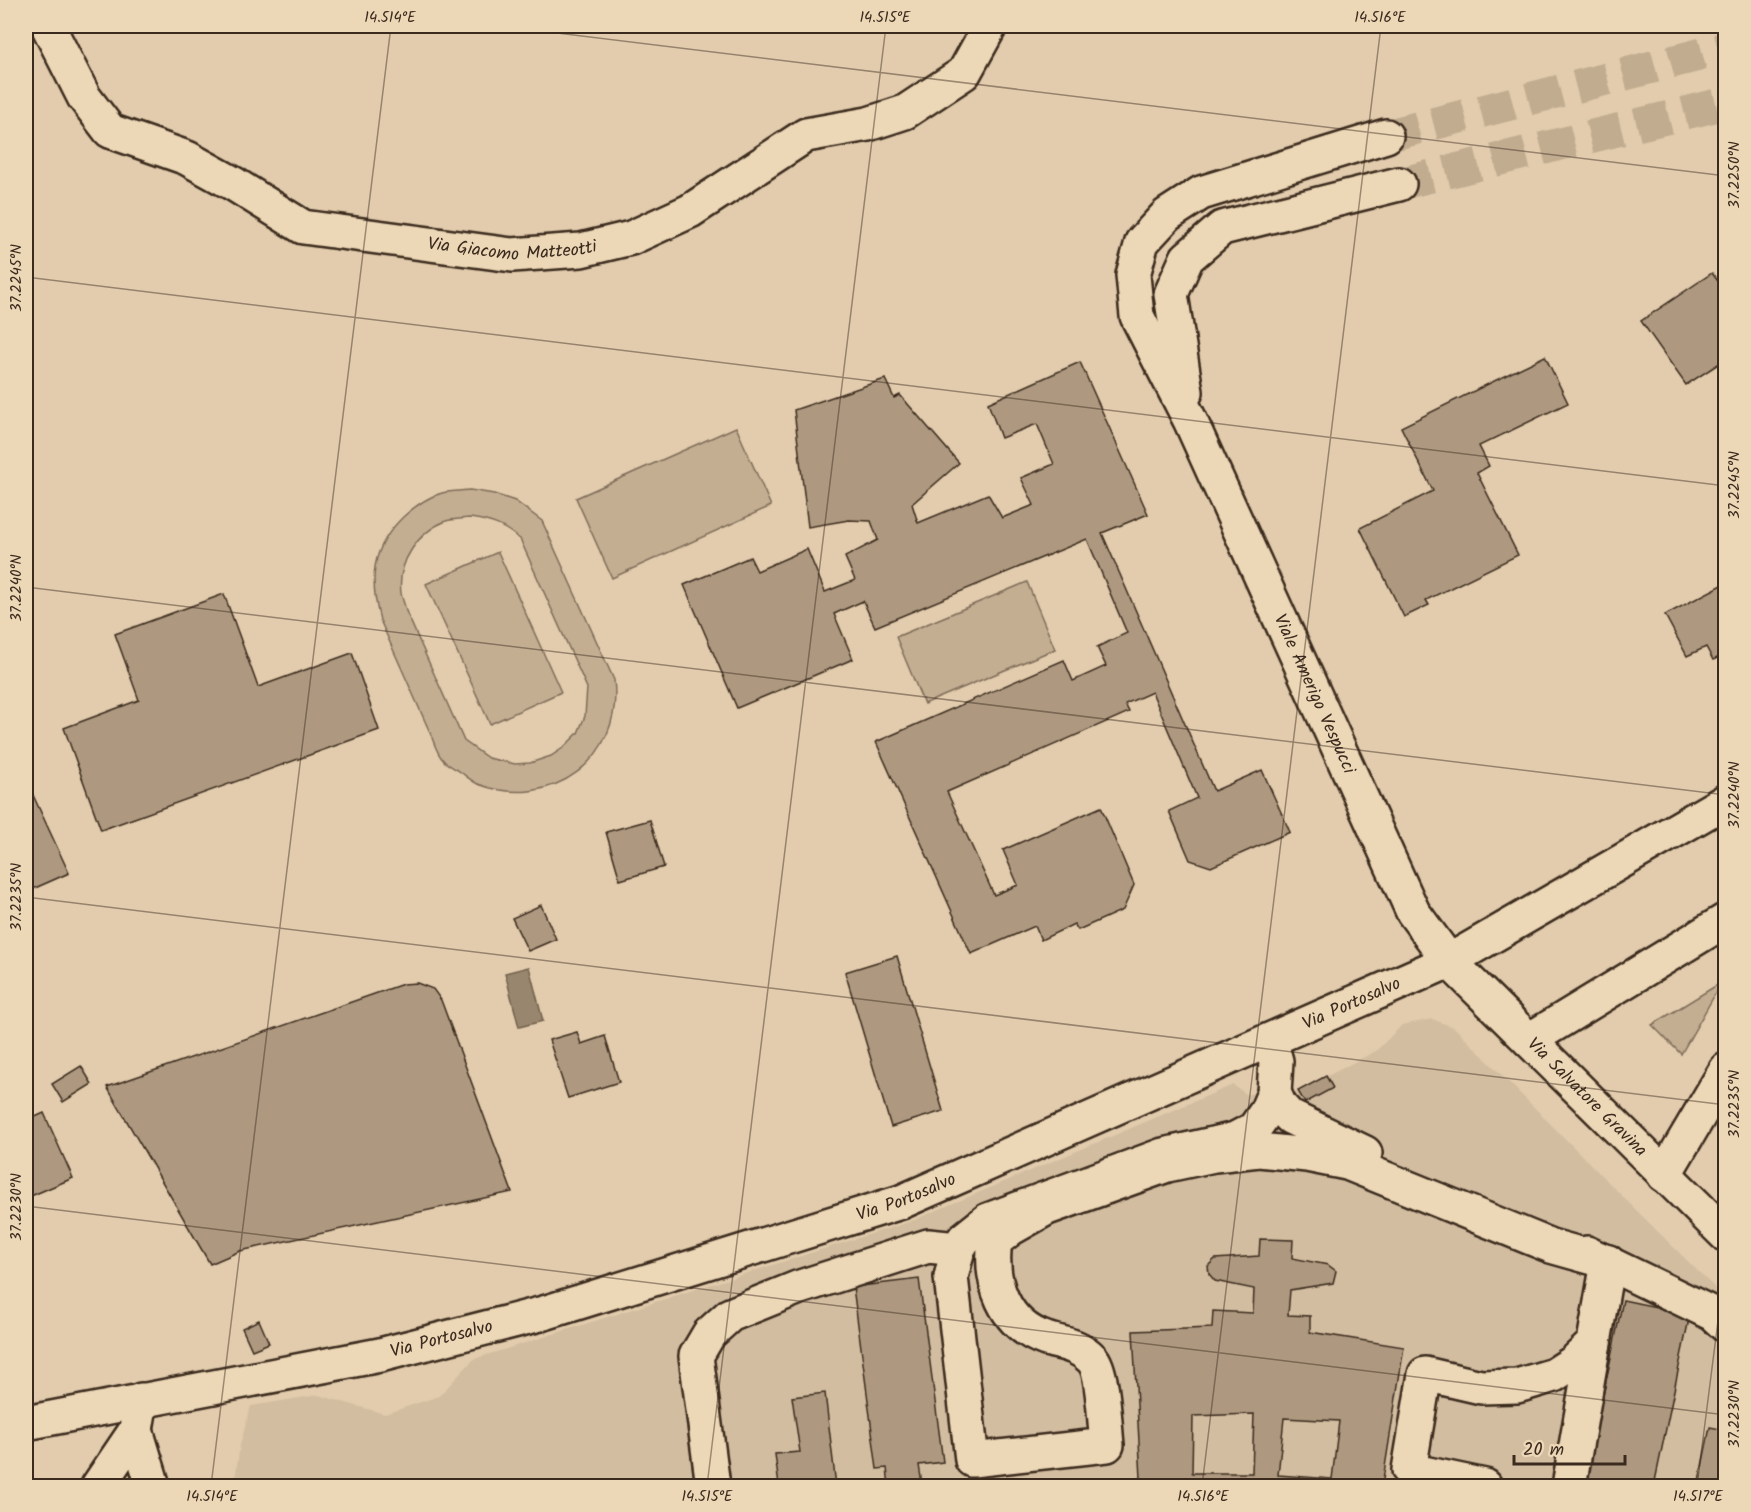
<svg xmlns="http://www.w3.org/2000/svg" width="1751" height="1512" viewBox="0 0 1751 1512" font-family="Kalam,sans-serif">
<rect width="100%" height="100%" fill="#e2ccad"/>
<filter id="ink" filterUnits="userSpaceOnUse"><feTurbulence type="fractalNoise" baseFrequency=".0167" numOctaves="2"/><feDisplacementMap in="SourceGraphic" scale="12" xChannelSelector="R" yChannelSelector="G"/><feConvolveMatrix kernelMatrix="1 2 1 2 8 2 1 2 1" color-interpolation-filters="sRGB"/></filter>
<g filter="url(#ink)">
<!-- built -->
<polygon fill="#d2bda0" points="1432,1019 1455,1028 1633,1207 1725,1298 1725,1486 234,1486 240,1445 251,1406 318,1395 385,1414 439,1396 474,1359 909,1222 1233,1085 1246,1094 1298,1091 1376,1051 1402,1025"/>
<!-- green -->
<g fill="#c3ae92" stroke="#7f6c58" stroke-width="1.5" fill-rule="evenodd">
<polygon points="736,427 771,506 612,578 576,498"/>
<path d="M470,490l24,4 21,7 27,20 72,159c10,79 -63,132 -136,104 -7,-3 -13,-9 -19,-13 -5,-3 -11,-6 -15,-10 -8,-7 -11,-23 -16,-33 -16,-36 -32,-72 -48,-108 -11,-41 -9,-72 23,-103 11,-10 24,-20 39,-24 9,-2 19,-2 28,-3zM470,518c22,3 32,7 50,21l67,149 -2,28 -7,17 -15,15 -12,8 -21,7 -15,1 -27,-6 -24,-17 -58,-130c-1,-6 -4,-12 -5,-18 -4,-31 17,-61 45,-72 7,-2 16,-2 24,-3z"/>
<polygon points="498,552 561,692 490,724 426,584"/>
<polygon points="1027,582 1055,649 924,704 896,637"/>
<polygon points="1722,982 1681,1054 1652,1025"/>
</g>
<!-- water -->
<polygon fill="#99866e" stroke="#73614e" stroke-width="1.5" points="529,967 543,1021 519,1027 505,973"/>
<!-- building -->
<g fill="#ae9980" stroke="#3b2a1e" stroke-width="1.5" fill-rule="evenodd">
<polygon points="1712,273 1726,292 1726,359 1686,385 1641,321"/>
<polygon points="1545,356 1568,403 1479,446 1489,466 1477,473 1518,555 1426,600 1429,605 1404,617 1360,528 1433,491 1401,427"/>
<polygon points="1080,362 1148,514 1102,533 1214,791 1262,770 1290,832 1211,867 1190,860 1169,811 1197,798 1152,692 1125,704 1129,712 947,792 994,895 1018,885 1003,850 1101,807 1134,885 1123,910 1078,930 1074,924 1041,940 1035,926 971,954 876,742 1064,660 1073,681 1106,666 1097,647 1127,633 1087,539 875,627 863,601 834,614 853,659 737,708 684,585 750,557 757,571 807,549 825,592 855,580 845,557 878,540 871,521 849,520 808,527 794,410 885,379 894,398 900,395 959,463 912,504 918,523 988,494 1002,518 1034,505 1021,478 1054,464 1037,424 1001,438 988,403"/>
<polygon points="1726,583 1726,654 1713,660 1706,647 1687,656 1665,615"/>
<polygon points="224,594 258,687 352,653 379,730 101,830 64,728 139,700 115,634"/>
<polygon points="26,780 69,873 26,892"/>
<polygon points="650,820 664,867 620,880 606,832"/>
<polygon points="541,905 556,939 528,951 512,918"/>
<polygon points="897,956 943,1111 891,1127 845,972"/>
<polygon points="417,983 433,989 441,1000 512,1192 240,1251 210,1264 107,1087 403,984"/>
<polygon points="577,1032 581,1044 605,1036 619,1082 568,1098 549,1040"/>
<polygon points="81,1066 92,1084 63,1102 52,1084"/>
<polygon points="1326,1076 1333,1088 1305,1103 1298,1091"/>
<polygon points="44,1113 73,1178 26,1198 26,1121"/>
<path d="M1260,1239l33,1 -1,18 36,7 8,6 -3,12 -43,7 -2,25 22,1v16l94,15 -22,139h1h-299l57,-8 -8,-147 79,-3 1,-17 40,2 1,-24 -39,-8 -6,-7 -1,-8 7,-7 44,-3zM1254,1414l-2,59h-60l1,-57zM1284,1418l55,3 -7,58 -54,-4z"/>
<polygon points="919,1279 943,1462 919,1465 922,1484 933,1483 933,1486 889,1486 887,1468 877,1469 853,1287"/>
<polygon points="1623,1300 1690,1314 1654,1486 1584,1486"/>
<polygon points="259,1320 269,1343 252,1350 242,1328"/>
<polygon points="825,1393 836,1486 779,1486 775,1454 800,1452 792,1397"/>
<polygon points="1710,1427 1726,1430 1726,1486 1698,1486"/>
</g>
<g fill="none" stroke-linecap="round" stroke-linejoin="round">
<!-- major-tunnel -->
<g stroke="#c1ac90" stroke-width="33" stroke-dasharray="33 16" stroke-linecap="butt">
<polyline points="1386,136 1726,48"/>
<polyline points="1399,184 1726,103"/>
</g>
<!-- minor casing -->
<g stroke="#3b2a1e" stroke-width="38">
<g id="minor">
<path id="s1" d="M48,26l36,71 26,34 77,27 47,26 69,43 209,28 69,-5 50,-12 59,-27 116,-76 62,-11 37,-12 59,-39 26,-47"/>
<path d="M1270,1040l6,21 -2,32 -8,19 -12,17 -19,10 -72,16 -175,65 -24,19 -6,10 -7,28 21,183 135,-15c-2,-18 -4,-75 -15,-86 -13,-14 -29,-15 -46,-20 -42,-14 -57,-57 -51,-98l15,-12 37,-21 120,-43 47,-10 45,-5 48,5 40,8 204,83 57,16"/>
<polyline points="1529,1040 1726,920"/>
<polyline points="1274,1093 1280,1106 1290,1117 1365,1153"/>
<polyline points="1664,1175 1726,1070"/>
<polyline points="1587,1253 1713,1314 1726,1326"/>
<path id="s2" d="M26,1423l354,-68 164,-42 357,-111 548,-241"/>
<polyline points="136,1430 153,1486"/>
<polyline points="98,1486 136,1430 141,1400"/>
<polyline points="713,1486 696,1356 709,1334 730,1315 797,1288 928,1246 958,1249"/>
<polyline points="1485,1486 1409,1470 1425,1374 1481,1387 1517,1386 1554,1375 1574,1362 1594,1343"/>
<polyline points="1569,1486 1608,1262"/>
</g>
</g>
<!-- major casing -->
<g stroke="#3b2a1e" stroke-width="38">
<g id="major">
<path id="s3" d="M1386,136l-185,57 -34,22 -25,27 -9,33 4,41 53,104 223,492 36,49 277,274"/>
<polyline points="1186,392 1171,294 1187,258 1222,228 1399,184"/>
<polyline points="1449,961 1726,801"/>
</g>
</g>
<!-- minor -->
<use href="#minor" stroke="#ecd7b6" stroke-width="33"/>
<!-- major -->
<use href="#major" stroke="#ecd7b6" stroke-width="33"/>
</g>
</g>
<!-- ticks -->
<path fill="none" stroke="#3b2a1e" stroke-width="1.5" stroke-opacity="0.45" d="M500,26l1226,150M26,277l1700,209M26,587l1700,208M26,897l1700,208M26,1206l1700,209M211,1486l180,-1460M707,1486l179,-1460M1202,1486l179,-1460M1697,1486l29,-228"/>
<g text-anchor="middle" dominant-baseline="central" stroke-width="4.5" stroke-linejoin="round" paint-order="stroke">
<!-- street labels -->
<g font-size="18" fill="#3b2a1e" stroke="#ecd7b6">
<text stroke="none"><textPath href="#s1" startOffset="550">Via Giacomo Matteotti</textPath></text>
<text stroke="none"><textPath href="#s3" startOffset="764">Viale Amerigo Vespucci</textPath></text>
<text stroke="none"><textPath href="#s2" startOffset="1396">Via Portosalvo</textPath></text>
<text stroke="none"><textPath href="#s3" startOffset="1258">Via Salvatore Gravina</textPath></text>
<text stroke="none"><textPath href="#s2" startOffset="910">Via Portosalvo</textPath></text>
<text stroke="none"><textPath href="#s2" startOffset="424">Via Portosalvo</textPath></text>
</g>
</g>
<!-- margin -->
<rect width="1751" height="1512" fill="none" stroke="#ecd7b6" stroke-width="66"/>
<!-- scale -->
<path d="M1514 1455v9h111v-9" fill="none" stroke="#3b2a1e" stroke-width="3"/>
<text x="1523" y="1455" font-size="18" fill="#3b2a1e" stroke="#ecd7b6" stroke-width="4.5" paint-order="stroke">20 m</text>
<rect x="33" y="33" width="1685" height="1446" fill="none" stroke="#3b2a1e" stroke-width="2"/>
<g font-size="15" text-anchor="middle" fill="#3b2a1e">
<text x="390" y="22">14.514°E</text>
<text x="885" y="22">14.515°E</text>
<text x="1380" y="22">14.516°E</text>
<text transform="translate(1734 175) rotate(-90)" y="5">37.2250°N</text>
<text transform="translate(16 278) rotate(-90)" y="5">37.2245°N</text>
<text transform="translate(1734 485) rotate(-90)" y="5">37.2245°N</text>
<text transform="translate(16 588) rotate(-90)" y="5">37.2240°N</text>
<text transform="translate(1734 795) rotate(-90)" y="5">37.2240°N</text>
<text transform="translate(16 897) rotate(-90)" y="5">37.2235°N</text>
<text transform="translate(1734 1104) rotate(-90)" y="5">37.2235°N</text>
<text transform="translate(16 1207) rotate(-90)" y="5">37.2230°N</text>
<text transform="translate(1734 1414) rotate(-90)" y="5">37.2230°N</text>
<text x="212" y="1501">14.514°E</text>
<text x="707" y="1501">14.515°E</text>
<text x="1203" y="1501">14.516°E</text>
<text x="1698" y="1501">14.517°E</text>
</g>
</svg>
